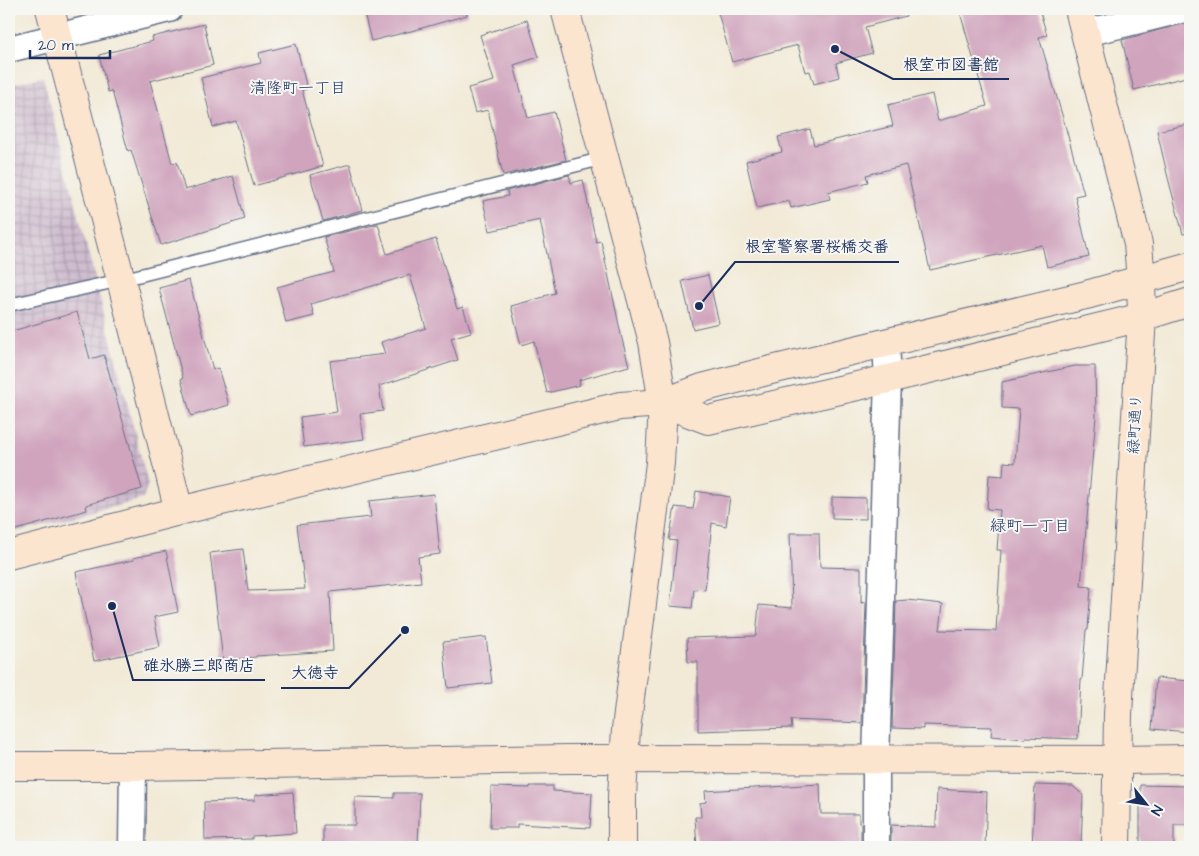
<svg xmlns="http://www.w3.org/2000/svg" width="1199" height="856" viewBox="0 0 1199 856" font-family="'Architects Daughter','Klee One',sans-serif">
<defs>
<pattern id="industrial-grid" width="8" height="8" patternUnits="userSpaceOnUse" patternTransform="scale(1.25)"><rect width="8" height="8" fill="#cfbdcf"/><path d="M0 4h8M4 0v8" fill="none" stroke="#a79aab"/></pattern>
</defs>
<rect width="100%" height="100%" fill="#f6f6f2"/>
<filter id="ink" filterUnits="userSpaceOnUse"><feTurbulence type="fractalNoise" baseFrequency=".02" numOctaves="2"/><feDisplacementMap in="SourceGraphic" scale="10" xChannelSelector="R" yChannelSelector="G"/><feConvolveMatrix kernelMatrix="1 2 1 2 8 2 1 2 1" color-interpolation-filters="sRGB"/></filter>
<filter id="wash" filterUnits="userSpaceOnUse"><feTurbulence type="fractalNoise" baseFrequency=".0096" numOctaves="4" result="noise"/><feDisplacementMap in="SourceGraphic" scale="20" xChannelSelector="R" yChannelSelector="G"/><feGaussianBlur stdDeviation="1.12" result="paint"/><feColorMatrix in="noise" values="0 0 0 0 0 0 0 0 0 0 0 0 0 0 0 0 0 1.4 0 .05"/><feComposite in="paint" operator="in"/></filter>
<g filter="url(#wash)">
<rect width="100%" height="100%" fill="#f2ead7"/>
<!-- industrial -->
<polygon fill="url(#industrial-grid)" points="43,77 148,484 143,499 9,534 9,85"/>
<g id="blocks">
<!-- building -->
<g fill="#d0a4bd">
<polygon points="363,9 467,9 467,15 415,30 371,41"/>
<polygon points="717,9 905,9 906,16 865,27 872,53 836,63 839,77 814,84 810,71 805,72 798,45 732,62"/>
<polygon points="959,9 1039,9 1047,35 1039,37 1063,118 1084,194 1075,196 1089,257 1047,267 1042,245 930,270 906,165 866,175 868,182 828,192 830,199 791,208 789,201 757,208 746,161 782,152 778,137 810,129 814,145 893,126 888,105 932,94 938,121 987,106"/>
<polygon points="527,20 539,57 514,65 528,118 554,112 566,160 503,175 488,110 475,113 468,88 494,81 480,35"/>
<polygon points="1190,22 1190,76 1134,90 1122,40"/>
<polygon points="204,24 213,65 150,81 172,163 177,162 185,190 233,176 245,219 161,245 131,150 128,151 112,91 108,92 99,55 153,41 152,37"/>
<polygon points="296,44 307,89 302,90 323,166 254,186 236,121 213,127 201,78 261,63 259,53"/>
<polygon points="1190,124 1190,233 1183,234 1168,178 1157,131"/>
<polygon points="350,164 363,210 323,221 310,175"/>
<polygon points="569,175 571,183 583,180 596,242 601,241 622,339 629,366 579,380 580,385 547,393 534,341 521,345 511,306 544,297 544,296 555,293 540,220 490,231 483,201 508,196 507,191"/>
<polygon points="378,224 387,254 436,239 457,309 463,307 471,332 451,338 458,360 379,386 383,411 360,414 364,439 304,447 300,417 337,412 330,361 385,354 381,342 426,328 410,275 311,304 314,316 286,323 277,287 334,272 324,237"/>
<polygon points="708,275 719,323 693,329 682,281"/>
<polygon points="189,280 213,370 218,368 229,405 191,416 181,379 183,378 159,288"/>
<polygon points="77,312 90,359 104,355 142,489 86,505 87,510 9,532 9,332"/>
<polygon points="1075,366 1095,366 1096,417 1081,586 1091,587 1088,630 1086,630 1082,680 1081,680 1078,739 1026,737 1025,739 991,736 992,727 923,725 923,729 892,728 896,601 907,600 943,604 940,630 996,631 1001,550 997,550 1000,510 987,509 989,475 1003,476 1004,462 1015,463 1019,409 1002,408 1002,382"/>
<polygon points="696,491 730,497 726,526 712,523 705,590 694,589 692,608 670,606 677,541 669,540 675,507 693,509"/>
<polygon points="434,494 440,554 418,557 421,582 330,592 333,651 256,656 256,657 223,661 210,553 243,549 248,591 305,589 297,525 371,517 369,501"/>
<polygon points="832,497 866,498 866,519 832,518"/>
<polygon points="790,533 819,533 820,567 861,568 861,603 866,602 862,723 791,720 792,728 698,731 698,662 688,662 687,638 756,636 759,605 792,608"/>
<polygon points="166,551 178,612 154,617 160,647 94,661 76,572 134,560 133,558"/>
<polygon points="486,637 492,683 448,688 443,642"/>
<polygon points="1156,678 1190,681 1190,732 1152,729"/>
<polygon points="820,784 821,814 859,814 859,823 861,824 861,847 697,847 695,817 701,817 700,803 706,802 705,791"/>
<polygon points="1035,785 1073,786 1083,795 1081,847 1032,847"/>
<polygon points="1140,785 1190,786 1190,825 1174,825 1174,847 1140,847"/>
<polygon points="530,786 553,786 553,791 592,793 590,828 517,824 517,828 490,828 491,787 530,788"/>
<polygon points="937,789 987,792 985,847 891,847 891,825 936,827"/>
<polygon points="293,792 296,833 252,836 252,839 205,840 204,802 255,800 255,795"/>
<polygon points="394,793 420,793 418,847 323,847 323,825 355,825 355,797 394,798"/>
</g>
</g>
</g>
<g filter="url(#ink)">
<use href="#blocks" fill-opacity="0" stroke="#667088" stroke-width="1"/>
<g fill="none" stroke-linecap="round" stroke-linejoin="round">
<!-- lane casing -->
<g stroke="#667088" stroke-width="15">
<polyline id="lane" points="9,305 121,280 605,158"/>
</g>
<!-- street casing -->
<g stroke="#667088" stroke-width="29">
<g id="street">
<polyline points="1086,33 1184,9"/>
<polyline points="9,49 169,9"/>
<polyline points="132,847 133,766"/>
<polyline points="876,847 876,760 888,379 886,343"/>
</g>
</g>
<!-- secondary casing -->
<g stroke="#667088" stroke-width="30">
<g id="secondary">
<polyline points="50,9 121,280 179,511"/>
<polyline points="565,9 653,342 663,403 660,463 626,729 622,796 622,847"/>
<polyline points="1079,9 1138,244 1141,280 1142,317 1118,714 1116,847"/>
<polyline points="663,403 708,420 888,379 1142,317 1190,302"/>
<polyline points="9,555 179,511 620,406 663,403 702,388 767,371 1086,295 1190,266"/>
<polyline points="9,766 133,766 569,759 1117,760 1190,759"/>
</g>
</g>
<!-- lane -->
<use href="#lane" stroke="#fff" stroke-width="12"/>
<!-- street -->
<use href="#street" stroke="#fff" stroke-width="26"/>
<!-- secondary -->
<use href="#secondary" stroke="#fce5cf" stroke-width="28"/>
</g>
</g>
<g text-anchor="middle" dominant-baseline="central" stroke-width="4" stroke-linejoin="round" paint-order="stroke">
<!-- street labels -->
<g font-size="15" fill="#1b2f5e" stroke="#f6f6f2">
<text transform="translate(1135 424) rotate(-87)">緑町通り</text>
</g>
<!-- neighbourhood labels -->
<g font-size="16" fill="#1b2f5e" stroke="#f6f6f2">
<text x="298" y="88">清隆町一丁目</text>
<text x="1030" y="526">緑町一丁目</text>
</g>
</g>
<!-- callouts -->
<path fill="none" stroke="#1b2f5e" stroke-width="2" d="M835 49L893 79H1009M699 306L735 262H899M112 606L133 680H265M405 630L349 688H281"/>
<g fill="#1b2f5e" stroke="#f6f6f2" stroke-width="2">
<circle cx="835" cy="49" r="5"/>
<circle cx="699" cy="306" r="5"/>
<circle cx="112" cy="606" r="5"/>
<circle cx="405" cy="630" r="5"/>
</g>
<g font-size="16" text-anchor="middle" font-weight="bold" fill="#1b2f5e" stroke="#f6f6f2" stroke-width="4" stroke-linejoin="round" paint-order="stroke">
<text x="951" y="70">根室市図書館</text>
<text x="817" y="252">根室警察署桜橋交番</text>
<text x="199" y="671">碓氷勝三郎商店</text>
<text x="315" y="678">大徳寺</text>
</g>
<!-- margin -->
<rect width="1199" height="856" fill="none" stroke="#f6f6f2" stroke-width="30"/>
<!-- north arrow -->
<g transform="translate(1146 804) rotate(120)" stroke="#f6f6f2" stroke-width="4" paint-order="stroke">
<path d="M0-4L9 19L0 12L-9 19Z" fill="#1b2f5e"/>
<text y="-8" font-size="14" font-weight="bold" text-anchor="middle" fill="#1b2f5e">N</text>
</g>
<!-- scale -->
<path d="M30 50v8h80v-8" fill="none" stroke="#1b2f5e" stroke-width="2.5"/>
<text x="38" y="50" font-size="15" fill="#1b2f5e" stroke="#f6f6f2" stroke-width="4" paint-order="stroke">20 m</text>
</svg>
